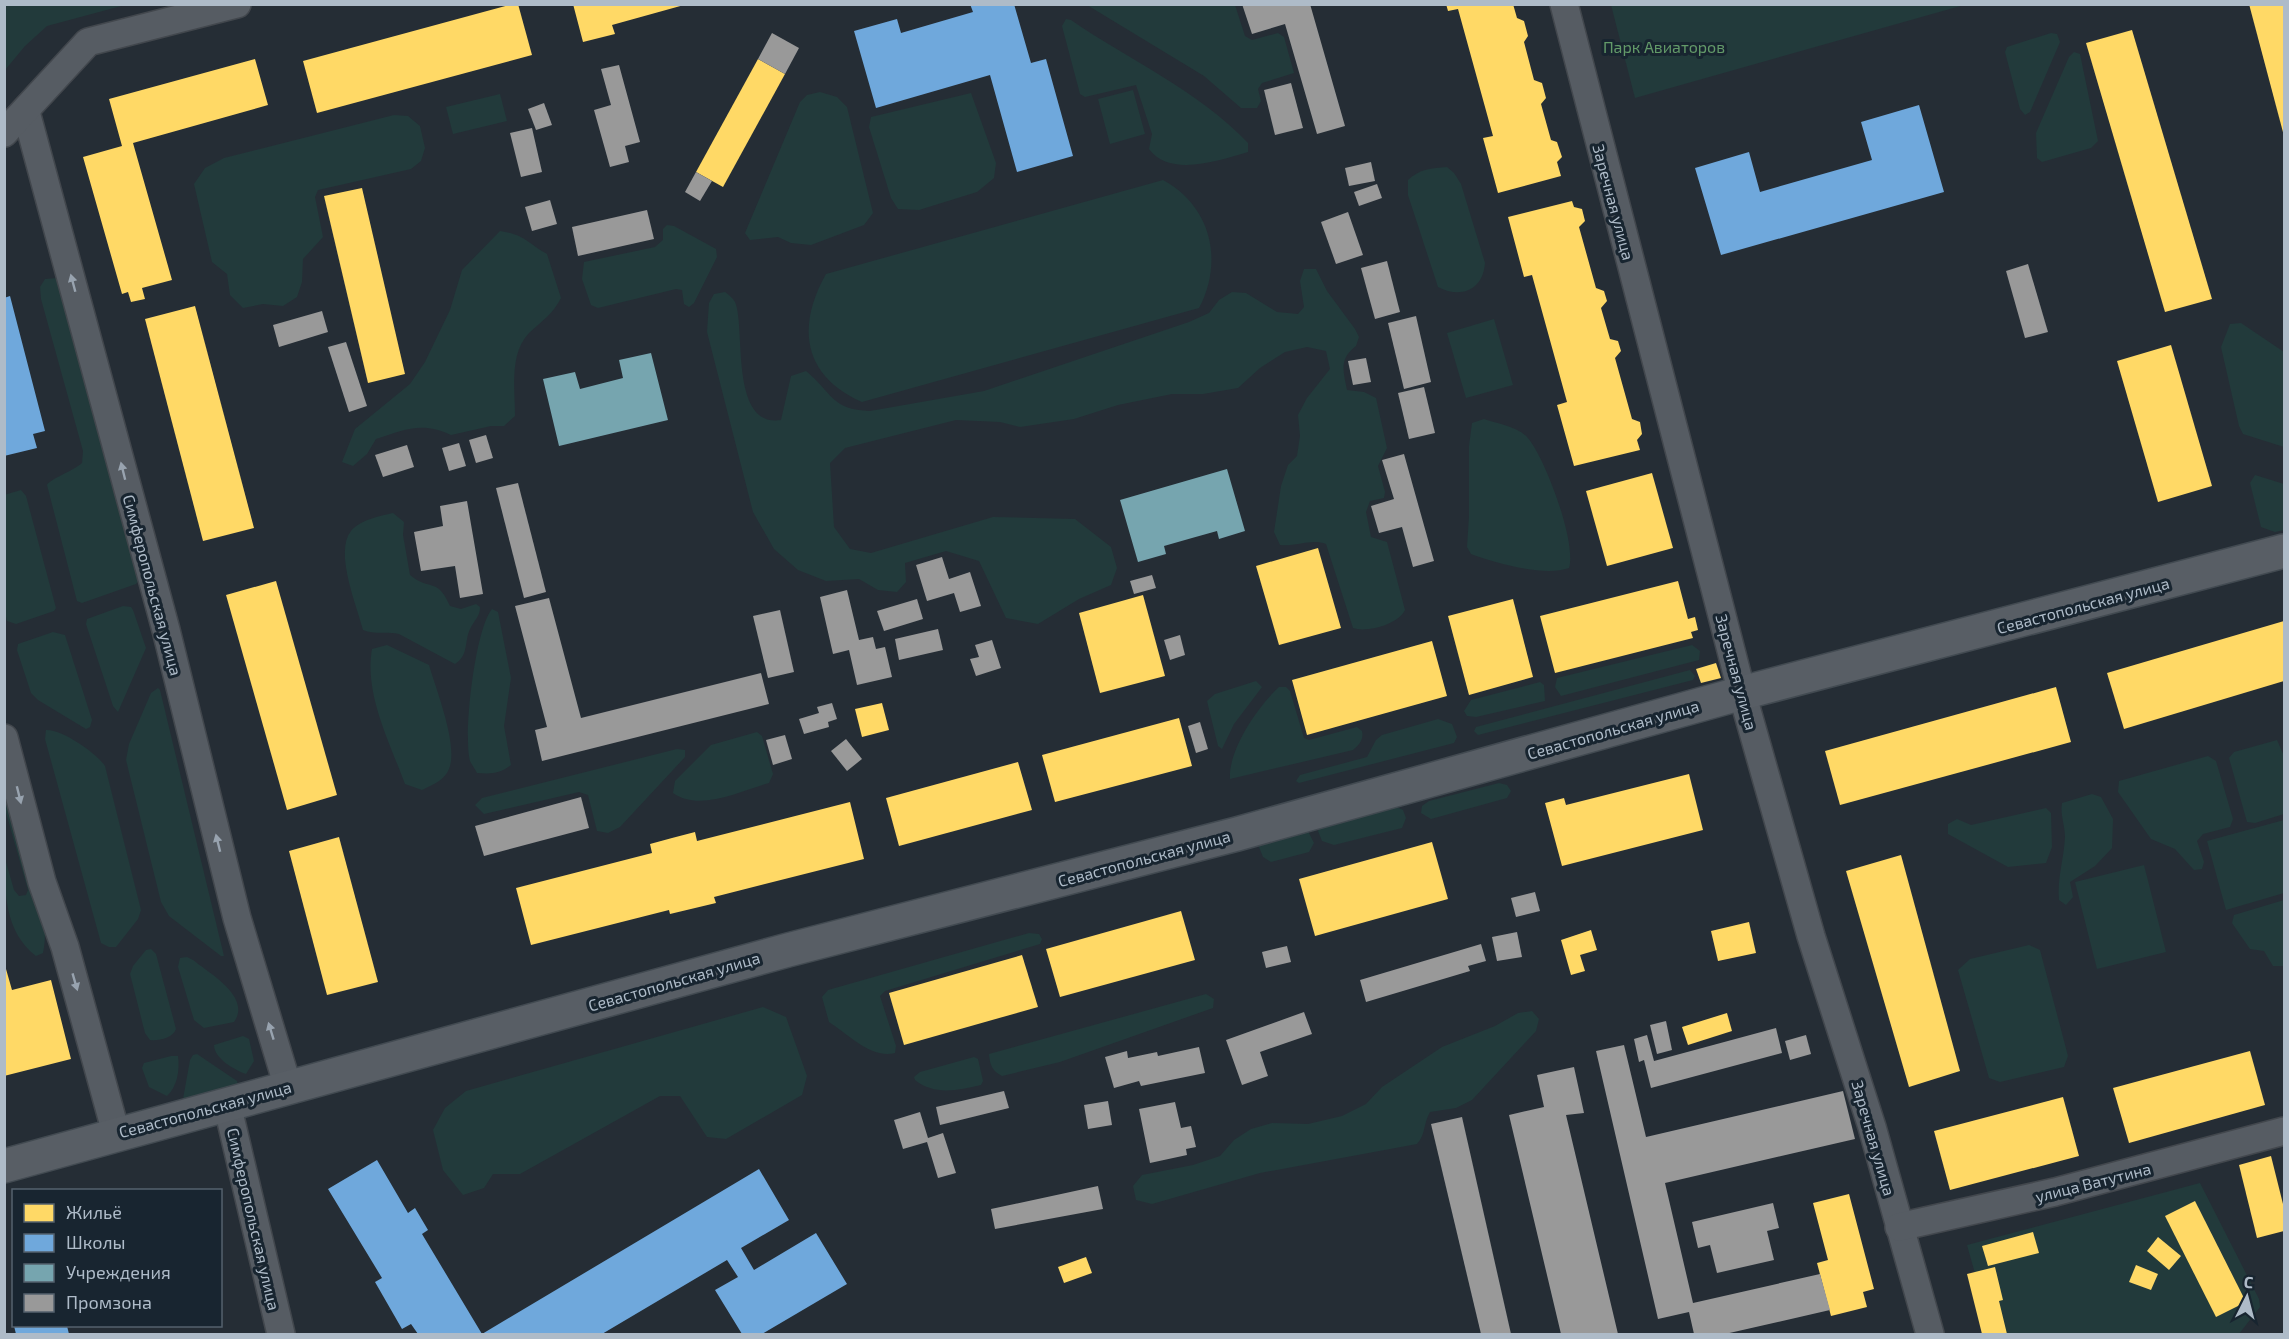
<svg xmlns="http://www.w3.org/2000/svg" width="2289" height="1339" viewBox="0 0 2289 1339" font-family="'Exo 2',sans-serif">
<rect width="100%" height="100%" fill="#252d35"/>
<!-- green -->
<g fill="#223a3b">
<polygon points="11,4 125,4 125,5 47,26 25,46 5,70 5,6"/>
<polygon points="1087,5 1235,5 1245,36 1252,40 1278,33 1284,37 1294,73 1262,83 1258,89 1261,101 1257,108 1241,108 1204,76"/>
<polygon points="1611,5 1611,4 1964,5 1635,98"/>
<path d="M1066,19l5,1c58,40 128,71 177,123v9c-28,8 -78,26 -99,-3l3,-15 -16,-49 -51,12 -5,-3 -18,-68z"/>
<polygon points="2051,33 2057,34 2060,42 2030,112 2025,115 2020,109 2005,52 2007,47 2013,45"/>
<polygon points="2074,52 2080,54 2098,141 2091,148 2042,162 2037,158 2036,133 2069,57"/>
<polygon points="1133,90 1145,134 1110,144 1098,99"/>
<polygon points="820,92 837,97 847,107 873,213 864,225 811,245 791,243 778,237 750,240 745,233 800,102 807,95"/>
<polygon points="971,93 996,163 994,178 977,192 919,210 898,209 891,198 869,127 871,117"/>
<polygon points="500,94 507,121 453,134 446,107"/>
<polygon points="394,115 408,116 420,126 425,148 421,161 411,169 318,190 315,197 323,237 303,259 302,282 297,297 283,306 263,304 243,308 230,295 227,274 212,262 194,184 205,168 224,158"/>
<path d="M1447,167l7,6 7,11 24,79c-2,27 -24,36 -47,24l-30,-92v-15c12,-11 23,-12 39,-13z"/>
<path d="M1163,180c48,26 61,81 36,128l-337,94c-59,-26 -66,-75 -36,-128z"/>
<polygon points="667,225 674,226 716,249 717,257 694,303 689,307 684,304 682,290 676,289 598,308 591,305 582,279 584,262 655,247 663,240 663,229"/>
<path d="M500,231c25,4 26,11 47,23l14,44c-8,16 -19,23 -32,35 -20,21 -14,56 -14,83l-11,10h-13l-40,9c-28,-14 -48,-5 -75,4l-9,15 -14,12 -11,-4 13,-33 55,-45 15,-22 25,-52 12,-40z"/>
<path d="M1304,269h12l11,22 28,38 4,8 -3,9c-17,13 -13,24 -9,44l17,2 12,6 11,50 -9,18 7,26 -1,6 -14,3 -4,11 5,25 16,5 18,68c-6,14 -38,23 -52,18l-27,-84c-14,-6 -31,3 -46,1l-6,-13 7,-46 7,-21 9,-9 3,-20 -2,-21 9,-17 23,-29 -4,-18 -19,-4 -22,5 -25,16 -22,20 -35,6h-31l-54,11 -44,14 -54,8 -20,-5 -44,-2 -111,28 -15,15 4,64 16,22 21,4 122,-36 82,2 36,28 6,21 -6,17 -32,14 -41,25 -32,-6 -27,-57 -33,-10 -41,12 1,19 -9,10 -19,-2 -19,-11 -33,2 -28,-11 -24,-21 -21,-37 -46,-180 2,-29 5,-9 11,-2c4,3 8,6 10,10 11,25 -6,126 46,118l10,-44 15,-5c26,21 25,39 64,40l114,-20 205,-69 20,-9 10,-13 13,-8 14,1 31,19 21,2 6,-7 -4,-26z"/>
<path d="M58,278l81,302 -3,4 -54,19 -5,-2 -30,-116c3,-6 26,-14 35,-22l1,-12 -42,-152 -1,-12 5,-8z"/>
<polygon points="1494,319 1513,385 1466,398 1447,333"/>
<polygon points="2241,323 2284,352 2284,447 2243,434 2239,426 2221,347 2230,324"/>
<path d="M1484,419c14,5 32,7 43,18 18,20 50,106 42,131 -25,9 -74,-5 -98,-14l-4,-7 2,-31v-70l3,-23z"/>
<polygon points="2255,475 2284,484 2284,530 2275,532 2261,527 2250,483"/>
<polygon points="21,490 26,496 56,608 54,611 16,624 7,621 5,613 4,495"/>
<path d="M393,513l11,9 -1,13 7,40c20,17 27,1 40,31l11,3 15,-5 4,3c0,10 -6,13 -10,22 -6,13 -1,26 -15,35l-56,-30c-13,-3 -24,1 -36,-4 -6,-24 -29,-78 -12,-99 9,-11 29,-15 42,-18z"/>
<polygon points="123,606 131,607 133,610 146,648 118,712 113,706 86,624 87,619"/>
<path d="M492,609l6,3 13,66 -7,48 7,39c-11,9 -20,9 -34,8 -2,-4 -5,-8 -7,-12 -7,-26 5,-132 22,-152z"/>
<polygon points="53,632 65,635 92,720 90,727 86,729 38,700 31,693 17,650 18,644"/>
<path d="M387,645l42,20c7,24 28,77 21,101 -4,14 -16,18 -28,24l-17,-6c-15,-41 -41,-90 -33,-135z"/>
<polygon points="1692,645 1700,651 1699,660 1561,696 1555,687 1557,678"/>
<polygon points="1690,670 1695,676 1693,680 1478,735 1474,731 1476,727"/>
<polygon points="1256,681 1262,687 1234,724 1222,749 1218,746 1207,701 1215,694"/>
<polygon points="1540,682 1544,685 1545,701 1476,717 1467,716 1464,711 1471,700"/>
<path d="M1279,687h7l4,4 14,47 5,2 48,-13 5,4c2,9 -3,14 -9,19l-123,29c-2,-29 28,-73 49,-92z"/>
<polygon points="158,688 160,690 224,956 221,956 169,916 161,902 126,760 129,744 151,693"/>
<polygon points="1438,719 1452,724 1457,737 1454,743 1299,783 1296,781 1300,775 1367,757 1376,740 1382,735"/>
<path d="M46,730c16,-1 50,23 59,36l36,144 -3,9 -22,28h-7l-8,-4 -56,-204z"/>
<path d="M757,732l5,4 11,38 -4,9c-29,8 -69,29 -96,10l2,-12 36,-36z"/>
<polygon points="2277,740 2284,756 2284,814 2255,823 2247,822 2229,758 2234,752"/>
<polygon points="677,749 685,750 685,757 620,827 608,833 597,831 588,795 579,792 484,814 475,805 482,798"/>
<polygon points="2208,756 2216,761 2233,819 2230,827 2203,834 2197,841 2204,862 2202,869 2194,870 2175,849 2151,839 2118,792 2119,781"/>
<path d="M5,760c15,53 49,139 38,193l-7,3c-32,-25 -31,-64 -32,-101l10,35 5,6 7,-1 2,-5 -23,-81z"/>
<polygon points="1499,783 1507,785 1511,791 1507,798 1431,819 1421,813 1422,806 1429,801"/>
<path d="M2092,794l9,3 12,22 -1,29 -17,18 -25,16 3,15 -7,8 -7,-5c-2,-22 5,-41 6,-63 0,-12 -5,-22 -3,-34z"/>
<polygon points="1392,805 1403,810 1406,818 1402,828 1334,845 1322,841 1318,831 1321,825"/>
<polygon points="2046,808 2051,813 2052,847 2046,863 2008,867 1948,834 1948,824 1957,819 1971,825"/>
<polygon points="2284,820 2284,893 2226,910 2207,841"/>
<polygon points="1308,831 1314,843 1309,852 1271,862 1263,857 1259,847 1262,842"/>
<polygon points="2144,865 2166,952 2097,969 2075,882"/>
<polygon points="2284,900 2284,966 2273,966 2264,951 2250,949 2232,923 2234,915"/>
<path d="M1029,933l10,1 3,5 -2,5 -155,47 -5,5 16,50 -1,7c-24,6 -47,-19 -66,-31l-7,-25 6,-7z"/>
<polygon points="2029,945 2040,950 2068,1056 2064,1067 2000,1082 1989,1078 1958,970 1970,959"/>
<path d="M151,949l5,5 20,75c-3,9 -17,12 -26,11l-5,-7 -15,-59 3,-8 13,-16z"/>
<path d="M187,957l6,3c16,13 59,37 41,62l-30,6 -10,-8 -16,-53 2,-9z"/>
<path d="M1206,994l8,5 -1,9 -153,54 -58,14c-10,-5 -12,-11 -13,-22z"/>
<polygon points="763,1007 786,1017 807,1076 802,1095 726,1139 707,1137 680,1096 660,1096 520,1174 493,1174 484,1188 463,1195 443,1170 433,1130 445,1108 466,1091"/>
<path d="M1532,1011l7,8 -3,12 -64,69 -16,8 -26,4c-7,12 -4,22 -13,32l-157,29 -108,31 -16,-4 -3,-14 9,-11 51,-10 27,-9 14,-16 17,-11 21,-6 36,1 34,-8 24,-12 16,-17 60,-40 53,-21 23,-13z"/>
<path d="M243,1036l6,3 5,22 -8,13c-12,-4 -32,-16 -32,-29z"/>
<polygon points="197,1054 237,1081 238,1085 187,1101 183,1099 190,1060 193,1055"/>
<path d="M171,1056h7c2,14 -1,31 -11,40l-18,-9 -7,-19 2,-5z"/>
<path d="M974,1057l4,2 5,22 -2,4c-23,5 -46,11 -66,-5l-1,-3 6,-5z"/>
<polygon points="2200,1183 2259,1299 2260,1307 2239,1334 1992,1334 1967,1245"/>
</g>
<!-- homes -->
<g fill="#ffd966">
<polygon points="513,4 518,4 532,55 317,113 303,61"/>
<polygon points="573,4 684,4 684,5 612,25 615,34 583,42"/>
<polygon points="1446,4 1513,4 1517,18 1524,21 1528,36 1524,42 1534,80 1542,83 1546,98 1541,104 1551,140 1557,142 1562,157 1557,162 1561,176 1498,193 1483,138 1493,136 1458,9 1448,11"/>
<polygon points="2249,4 2284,4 2284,136"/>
<polygon points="2132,30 2212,299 2165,312 2086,43"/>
<polygon points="255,59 268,105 133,143 172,280 142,288 145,299 131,302 128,292 122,294 83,157 122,146 109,99"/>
<polygon points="758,59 785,74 723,187 696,172"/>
<polygon points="362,188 405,374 368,383 324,196"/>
<polygon points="1572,201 1574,207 1582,209 1585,221 1579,227 1596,288 1604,291 1607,301 1601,308 1610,339 1618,341 1621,351 1615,358 1632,419 1640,422 1642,434 1637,440 1640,450 1574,466 1557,405 1567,402 1532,275 1524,277 1508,217"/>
<polygon points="195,306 254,528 203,541 145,319"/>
<polygon points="2171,345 2212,486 2158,502 2117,361"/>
<polygon points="1652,473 1673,548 1607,566 1586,491"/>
<polygon points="1318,548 1341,628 1279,645 1256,566"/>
<polygon points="276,581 337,795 287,810 226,595"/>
<polygon points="1678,581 1688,619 1695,617 1698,630 1691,632 1693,638 1555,673 1540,616"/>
<polygon points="1143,595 1165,676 1100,693 1079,613"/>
<polygon points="1513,599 1533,677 1469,695 1448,616"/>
<polygon points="2284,621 2284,681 2124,729 2107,673"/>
<polygon points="1432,641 1447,696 1307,735 1292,680"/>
<polygon points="1716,663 1721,678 1701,683 1696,669"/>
<polygon points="2056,687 2071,742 1840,805 1825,751"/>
<polygon points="882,703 889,730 862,737 855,709"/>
<polygon points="1179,718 1192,766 1055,802 1042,755"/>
<polygon points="1018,762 1032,810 899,846 886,798"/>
<polygon points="1689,774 1703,830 1562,866 1545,803 1564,798 1566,805"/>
<polygon points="850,802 864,859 714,897 716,903 670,914 669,910 531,945 516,888 652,853 650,844 672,838 695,832 697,841"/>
<polygon points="339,837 378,982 327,995 289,851"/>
<polygon points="1432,842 1448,899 1315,936 1299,879"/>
<polygon points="1901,855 1960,1071 1909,1087 1846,871"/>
<polygon points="1181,911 1195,960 1060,997 1046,949"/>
<polygon points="1749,922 1756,953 1718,961 1711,931"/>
<polygon points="1591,930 1597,950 1580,955 1585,971 1571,975 1561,940"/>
<polygon points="1022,955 1038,1007 904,1045 889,993"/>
<polygon points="4,962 12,990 51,980 71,1059 4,1076"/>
<polygon points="1727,1013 1732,1031 1688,1045 1682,1027"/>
<polygon points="2250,1051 2265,1105 2129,1143 2113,1088"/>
<polygon points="2063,1097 2079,1156 1950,1190 1934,1131"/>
<polygon points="2271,1156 2284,1208 2284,1231 2257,1238 2239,1165"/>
<polygon points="1849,1194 1874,1289 1863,1292 1867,1307 1831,1316 1817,1263 1828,1260 1813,1203"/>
<polygon points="2195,1201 2246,1302 2216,1317 2165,1216"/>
<polygon points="2033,1232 2039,1253 1988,1266 1982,1246"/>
<polygon points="2158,1237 2181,1256 2169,1270 2147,1251"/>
<polygon points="1086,1257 1092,1273 1064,1283 1058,1267"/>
<polygon points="2136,1265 2158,1274 2151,1290 2129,1282"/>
<polygon points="1995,1267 2003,1300 1999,1301 2007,1334 1982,1334 1967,1274"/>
</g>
<!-- schools -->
<g fill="#6fa8dc">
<polygon points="970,4 1014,4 1031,63 1046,59 1073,156 1017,172 990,75 876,108 854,31 897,19 901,33 973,12"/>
<polygon points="1919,105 1944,192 1721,255 1695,168 1749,152 1760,192 1872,160 1861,122"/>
<polygon points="10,296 45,431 33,434 37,448 4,456 4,298"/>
<polygon points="377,1160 408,1213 415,1208 428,1230 422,1234 482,1334 759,1169 789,1220 741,1248 754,1270 816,1233 847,1284 762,1334 742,1334 715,1290 738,1277 727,1260 602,1334 418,1334 411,1324 402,1329 375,1282 382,1278 328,1189"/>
<polygon points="14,1326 67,1326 69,1334 16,1334"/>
</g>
<!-- public -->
<g fill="#76a5af">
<polygon points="651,353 668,420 559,446 543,379 575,372 580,389 623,378 619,360"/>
<polygon points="1227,469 1245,531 1219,539 1217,531 1192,538 1164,546 1166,554 1138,562 1120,500"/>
</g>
<!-- industry -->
<g fill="#999">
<polygon points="1242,4 1310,4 1345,126 1317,134 1285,24 1252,34"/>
<polygon points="772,33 799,48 785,74 758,59"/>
<polygon points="619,65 640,142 625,146 629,162 610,167 594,110 611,105 601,69"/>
<polygon points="1291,83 1303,128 1275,135 1264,90"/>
<polygon points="544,103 552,125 536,130 528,109"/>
<polygon points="532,128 542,172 521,177 510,133"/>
<polygon points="1371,162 1375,181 1349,186 1345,168"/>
<polygon points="696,172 712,181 700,201 685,192"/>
<polygon points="1377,184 1382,198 1359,206 1354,192"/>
<polygon points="550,200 557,224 532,231 525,207"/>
<polygon points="647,210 654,239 578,256 572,227"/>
<polygon points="1348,212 1363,255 1336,264 1321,222"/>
<polygon points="1387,261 1400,312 1375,319 1361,268"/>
<polygon points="2028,264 2048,332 2025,338 2006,271"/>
<polygon points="322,311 328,332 279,347 273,325"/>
<polygon points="1416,316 1431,382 1404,389 1388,323"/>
<polygon points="346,342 367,406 349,412 328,347"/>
<polygon points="1366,358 1371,382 1353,385 1348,361"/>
<polygon points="1424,387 1435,433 1409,439 1398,393"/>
<polygon points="486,435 493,458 476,463 469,440"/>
<polygon points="459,443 466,466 449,471 442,448"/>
<polygon points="407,445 414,467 383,477 375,455"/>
<polygon points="1404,454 1434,561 1413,567 1402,527 1379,533 1371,506 1394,499 1382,460"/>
<polygon points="518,483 546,592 524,598 496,488"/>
<polygon points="467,501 483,594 460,598 455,566 421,571 414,532 443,526 440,506"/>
<polygon points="942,557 949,579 970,572 981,606 960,612 954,593 927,601 916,565"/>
<polygon points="1152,575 1156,588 1134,594 1130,581"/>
<polygon points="847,590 859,640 873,637 876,649 885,647 892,677 857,685 849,650 833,654 820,597"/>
<polygon points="549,598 581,718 761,673 769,704 542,761 535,730 547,727 515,606"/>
<polygon points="917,599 923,619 884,631 877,611"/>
<polygon points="780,610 794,672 768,678 753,616"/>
<polygon points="938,629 943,650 899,660 895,639"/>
<polygon points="1180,635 1185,655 1170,660 1164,640"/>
<polygon points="992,640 1001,668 976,676 970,659 979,657 975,645"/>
<polygon points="832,703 837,719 828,722 829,727 804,734 799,719 819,713 817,707"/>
<polygon points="1200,722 1208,749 1196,753 1188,726"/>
<polygon points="785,735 792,759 773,765 766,740"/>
<polygon points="846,739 862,759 847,771 831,751"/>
<polygon points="581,797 589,828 484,856 475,826"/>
<polygon points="1535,892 1540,911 1516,917 1511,898"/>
<polygon points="1517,932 1522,957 1497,961 1492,937"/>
<polygon points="1481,944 1486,961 1468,966 1470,971 1366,1002 1360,980"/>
<polygon points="1287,946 1291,962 1266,968 1262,952"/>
<polygon points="1304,1012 1312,1034 1260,1052 1268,1076 1242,1085 1226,1040"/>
<polygon points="1666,1021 1672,1050 1657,1054 1650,1025"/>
<polygon points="1776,1028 1782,1053 1651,1088 1644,1060 1639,1062 1634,1039 1647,1035 1654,1061"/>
<polygon points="1806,1035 1811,1054 1790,1060 1785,1041"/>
<polygon points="1624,1045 1646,1137 1843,1091 1855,1139 1665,1183 1693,1303 1820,1274 1830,1310 1725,1334 1694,1334 1689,1312 1658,1319 1596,1051"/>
<polygon points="1199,1047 1205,1073 1141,1086 1139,1081 1114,1088 1105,1057 1127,1051 1128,1058 1157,1052 1158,1056"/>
<polygon points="1574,1067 1584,1113 1566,1115 1618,1334 1561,1334 1509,1115 1544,1107 1537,1075"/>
<polygon points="1004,1091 1009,1108 940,1125 936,1107"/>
<polygon points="1108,1101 1112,1125 1088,1129 1084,1105"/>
<polygon points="1175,1102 1181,1128 1191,1126 1196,1147 1186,1149 1187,1155 1150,1163 1139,1109"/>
<polygon points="920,1112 928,1138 943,1133 956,1173 938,1178 927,1142 903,1149 894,1120"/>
<polygon points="1462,1117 1511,1334 1481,1334 1431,1124"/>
<polygon points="1098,1186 1103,1209 995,1229 991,1209"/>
<polygon points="1773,1203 1779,1228 1767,1231 1774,1260 1717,1273 1710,1245 1698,1248 1692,1222"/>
</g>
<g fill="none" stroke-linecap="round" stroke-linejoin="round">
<!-- minor casing -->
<g stroke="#42474d" stroke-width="30">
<g id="minor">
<polyline points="1564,4 1742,693 1811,936 1872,1127 1930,1334"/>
<polyline points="26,112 166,630 237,918 288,1087"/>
<polyline points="4,133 88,42 237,4"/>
<polyline points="4,738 42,882 65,947 116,1133"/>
<polyline points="227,1104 281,1334"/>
<polyline points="1899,1227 2055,1192 2284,1131"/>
</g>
</g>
<!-- major casing -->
<g stroke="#424a51" stroke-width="36">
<polyline id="major" points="4,1166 788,950 1237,834 1742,693 2284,551"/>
</g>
<!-- minor -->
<use href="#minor" stroke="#565c63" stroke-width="27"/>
<!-- major -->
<use href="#major" stroke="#585e65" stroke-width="33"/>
</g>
<!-- one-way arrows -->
<defs><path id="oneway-solid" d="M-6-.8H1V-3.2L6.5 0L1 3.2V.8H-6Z" transform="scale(1.5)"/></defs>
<g fill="#98a3af">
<use href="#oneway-solid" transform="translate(73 283) rotate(-105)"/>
<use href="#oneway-solid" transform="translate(123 471) rotate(-104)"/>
<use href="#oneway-solid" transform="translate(19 795) rotate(76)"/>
<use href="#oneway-solid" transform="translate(218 843) rotate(-104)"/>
<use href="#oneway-solid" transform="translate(75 982) rotate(74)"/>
<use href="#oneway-solid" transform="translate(271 1031) rotate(-107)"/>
</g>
<g text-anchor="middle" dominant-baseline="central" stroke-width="6" stroke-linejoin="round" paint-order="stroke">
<!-- park labels -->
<g font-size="16" fill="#639a69" stroke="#182530">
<text x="1664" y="46">Парк Авиаторов</text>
</g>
<!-- street labels -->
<g font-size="16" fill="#aebbc8" stroke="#182530">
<text transform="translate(1614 202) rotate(75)">Заречная улица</text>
<text transform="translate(153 585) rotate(75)">Симферопольская улица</text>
<text transform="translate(2083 605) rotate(-15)">Севастопольская улица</text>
<text transform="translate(1737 672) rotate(75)">Заречная улица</text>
<text transform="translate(1613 729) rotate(-16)">Севастопольская улица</text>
<text transform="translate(1144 858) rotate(-15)">Севастопольская улица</text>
<text transform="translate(674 981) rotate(-16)">Севастопольская улица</text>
<text transform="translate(205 1109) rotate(-15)">Севастопольская улица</text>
<text transform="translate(1874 1138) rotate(74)">Заречная улица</text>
<text transform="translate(2093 1182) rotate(-14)">улица Ватутина</text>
<text transform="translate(254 1219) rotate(77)">Симферопольская улица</text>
</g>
</g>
<!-- border -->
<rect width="2289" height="1339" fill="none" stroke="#aebbc8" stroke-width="12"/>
<!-- legend -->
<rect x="12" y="1189" width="210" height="138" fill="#182530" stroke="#54616d" stroke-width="1.5"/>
<rect x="24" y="1204" width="30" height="18" fill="#ffd966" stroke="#54616d" stroke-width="1.5"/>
<text x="66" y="1219" font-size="18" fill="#aebbc8">Жильё</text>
<rect x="24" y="1234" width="30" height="18" fill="#6fa8dc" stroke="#54616d" stroke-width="1.5"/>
<text x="66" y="1249" font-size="18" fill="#aebbc8">Школы</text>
<rect x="24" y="1264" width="30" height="18" fill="#76a5af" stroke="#54616d" stroke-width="1.5"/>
<text x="66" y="1279" font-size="18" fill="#aebbc8">Учреждения</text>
<rect x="24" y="1294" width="30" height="18" fill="#999999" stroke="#54616d" stroke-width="1.5"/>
<text x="66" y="1309" font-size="18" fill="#aebbc8">Промзона</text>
<!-- north arrow -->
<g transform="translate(2247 1297) rotate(6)" stroke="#182530" stroke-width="4.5" paint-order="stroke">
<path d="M0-4.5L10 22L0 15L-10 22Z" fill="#aebbc8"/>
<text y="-9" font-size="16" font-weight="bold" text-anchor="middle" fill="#aebbc8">С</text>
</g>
</svg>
